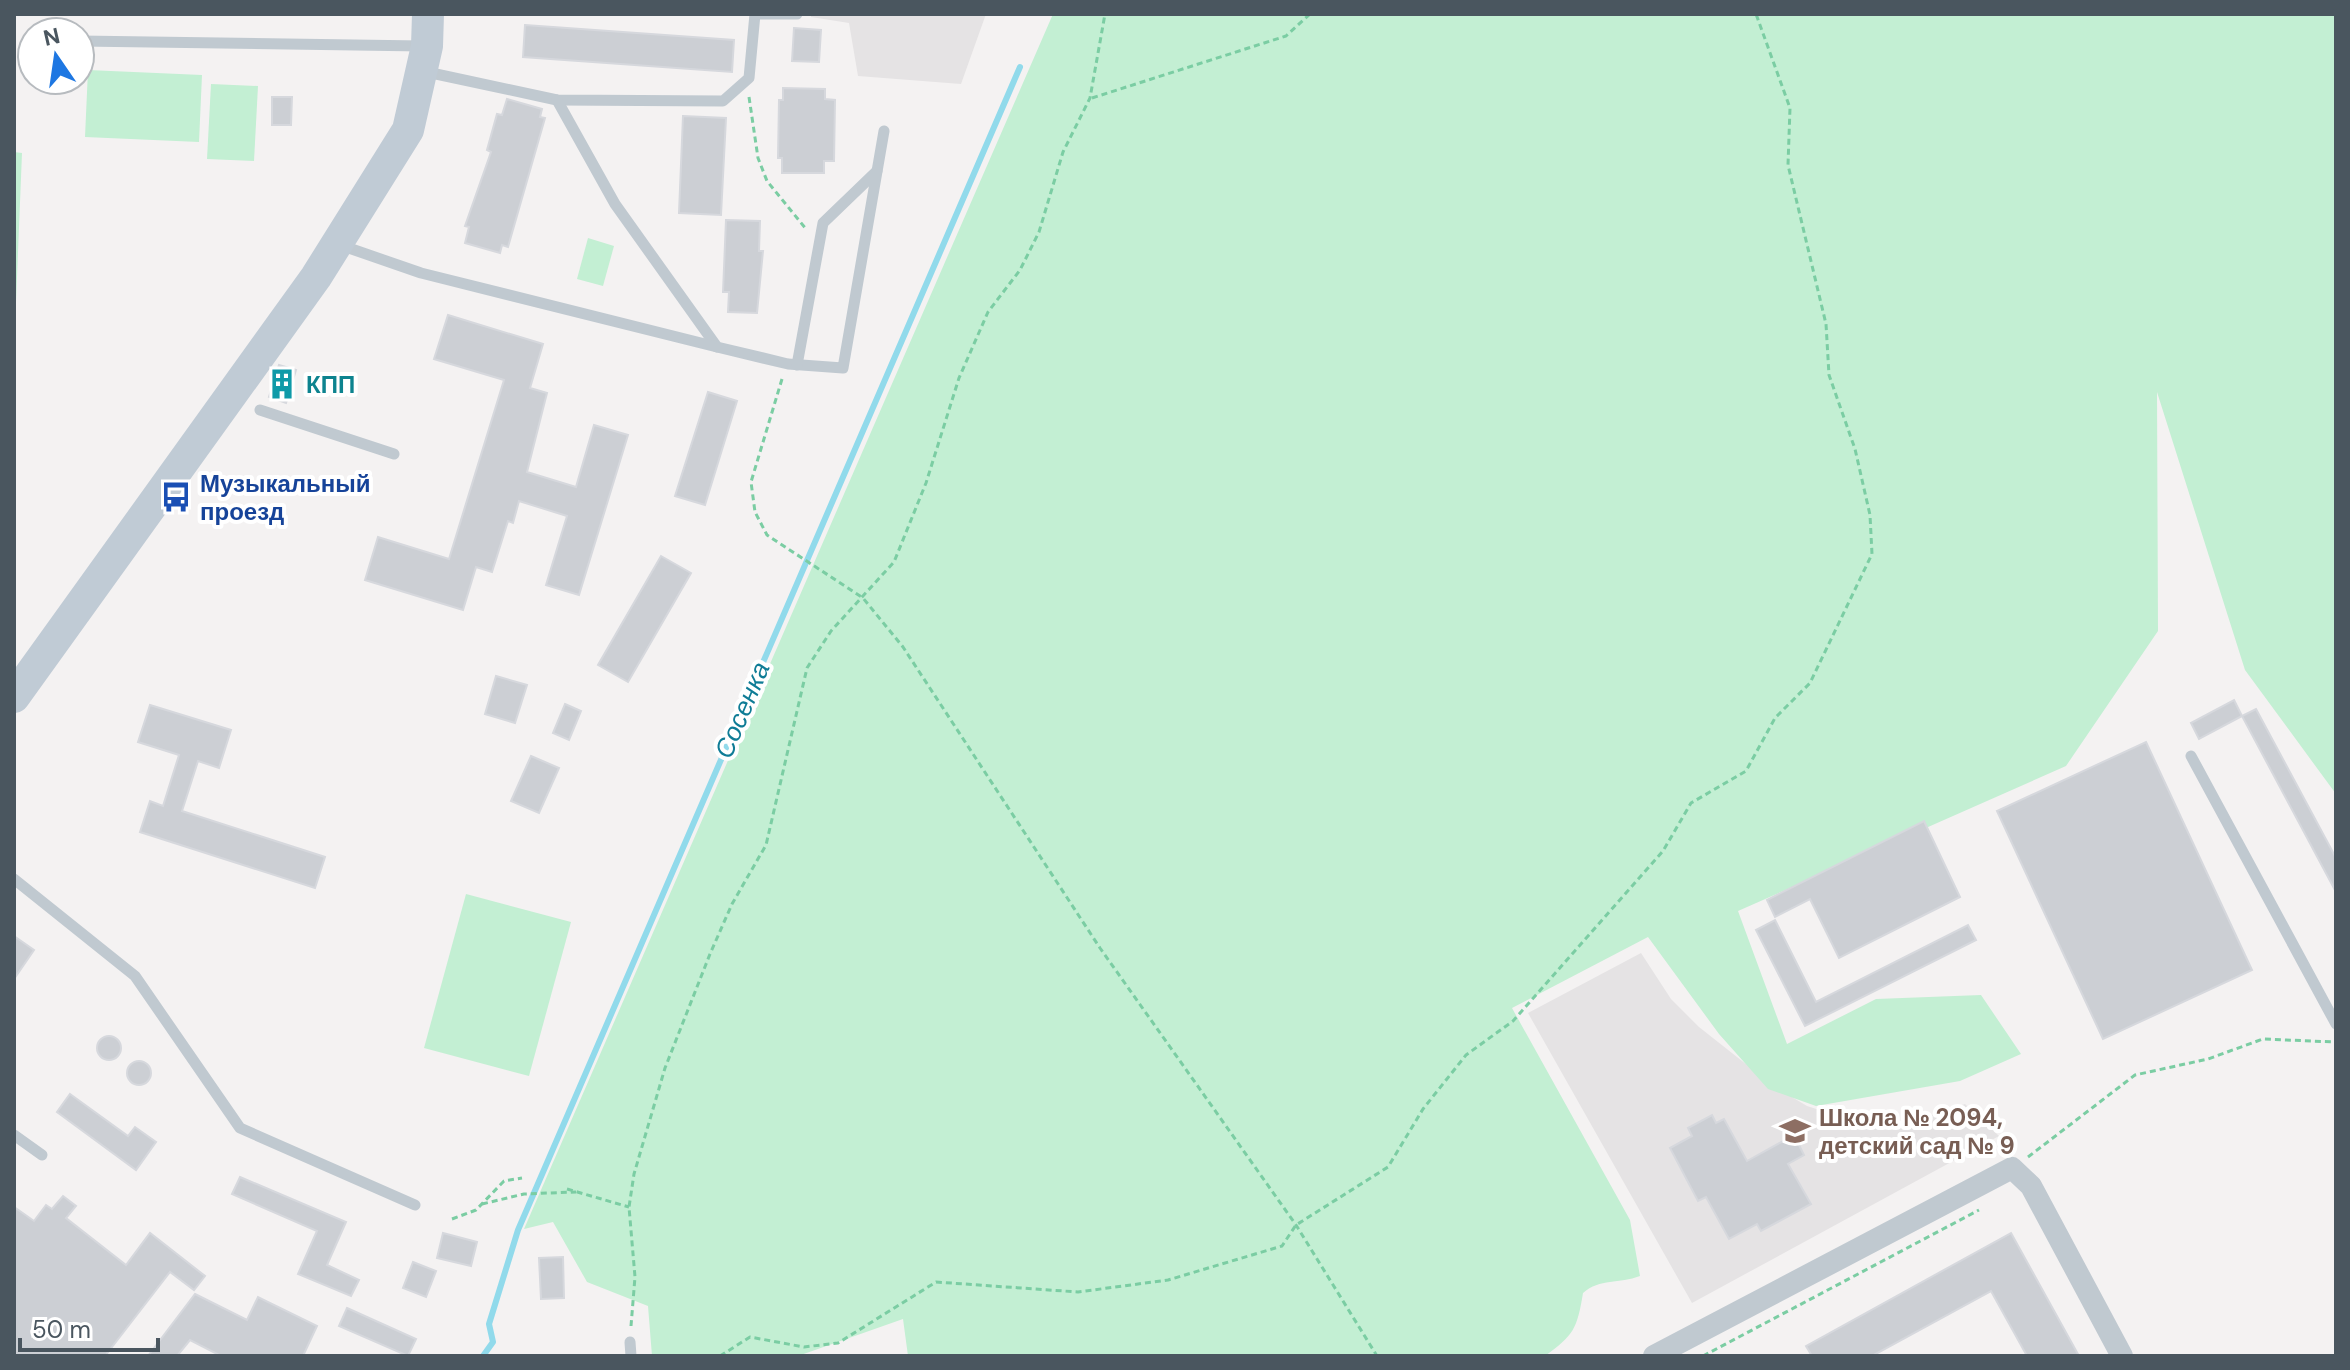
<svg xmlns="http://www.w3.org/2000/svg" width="2350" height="1370" viewBox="0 0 2350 1370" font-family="'DM Sans',sans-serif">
<rect width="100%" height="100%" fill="#f4f2f2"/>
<!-- education -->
<g fill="#e5e3e4">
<polygon points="811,14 986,14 961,84 858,76 849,23 811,17"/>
<polygon points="1641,953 1671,999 1699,1027 1775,1087 1807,1106 1863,1124 1899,1126 1965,1104 1999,1136 1692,1303 1528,1013"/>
</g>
<!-- green -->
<g fill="#c3efd3">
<path d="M1053,14h1283v780l-91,-124 -88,-278 1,239 -92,135 -328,145 49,133 89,-45 105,-4 40,59 -61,27 -144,25 -48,-17 -49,-55 -71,-97 -136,71 118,212 10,56c-21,8 -40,2 -57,17 -6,36 -9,42 -38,63h-637l-5,-37 -105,37h-146l-4,-50 -61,-24 -34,-60 -29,7z"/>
<polygon points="88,70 202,75 199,142 85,137"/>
<polygon points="211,84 258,86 254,161 207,159"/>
<polygon points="14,152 22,153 14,352"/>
<polygon points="588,238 614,246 603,286 577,279"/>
<polygon points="466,894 571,922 529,1076 424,1048"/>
</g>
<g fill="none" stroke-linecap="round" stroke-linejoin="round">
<!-- stream -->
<polyline stroke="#91daeb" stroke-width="6" points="483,1356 493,1342 489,1324 518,1230 1020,67"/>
</g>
<!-- building -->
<g fill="#cccfd4" stroke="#d6d8dd" stroke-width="2">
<polygon points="525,25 734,40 732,72 523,57"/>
<polygon points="794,28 821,30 819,62 792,61"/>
<polygon points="783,88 825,89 825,99 835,100 834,161 824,161 824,173 782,173 782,158 778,158 779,100 783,100"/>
<polygon points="272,97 292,97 291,125 272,125"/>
<polygon points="507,99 542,109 540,117 545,118 508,247 502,245 500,253 465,243 469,227 465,226 491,152 487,150 497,114 502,115"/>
<polygon points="683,116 726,118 721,215 679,213"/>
<polygon points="726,220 760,221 759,251 763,251 757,313 728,312 729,292 723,292"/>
<polygon points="448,315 543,344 530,388 547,393 527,472 576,487 594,425 628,435 579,595 546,585 567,516 519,501 513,523 508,521 492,572 476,567 463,610 365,580 378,537 449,559 504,380 434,359"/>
<polygon points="279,365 296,370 286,403 269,397"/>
<polygon points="708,392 737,401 705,505 675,496"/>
<polygon points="661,556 691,573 628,682 598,665"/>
<polygon points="496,676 527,685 515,723 485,714"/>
<polygon points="2234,700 2242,716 2199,739 2191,723"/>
<polygon points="565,704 581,711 569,740 553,733"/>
<polygon points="150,705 231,730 219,768 198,761 182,811 325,857 315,888 140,832 150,801 163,806 179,755 138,742"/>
<polygon points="2256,709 2336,858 2336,892 2242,716"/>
<polygon points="2146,742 2252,970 2103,1039 1997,811"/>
<polygon points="531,756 559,768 539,813 511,801"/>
<polygon points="1924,821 1960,897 1839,958 1810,899 1775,917 1767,900"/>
<polygon points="1775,920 1816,1002 1968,925 1976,940 1805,1026 1756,930"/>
<polygon points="14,936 34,950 14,979"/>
<circle cx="109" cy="1048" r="12"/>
<circle cx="139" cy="1073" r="12"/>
<polygon points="70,1094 128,1136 135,1127 156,1142 136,1170 57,1112"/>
<polygon points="1712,1115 1716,1123 1724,1119 1747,1161 1794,1135 1804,1155 1788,1164 1811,1204 1761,1231 1757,1224 1729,1239 1706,1197 1698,1201 1670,1148 1692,1136 1688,1128"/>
<polygon points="240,1177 346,1222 327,1265 359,1280 351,1296 298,1274 317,1231 232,1194"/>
<polygon points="63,1196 76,1206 66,1218 126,1265 150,1233 205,1276 194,1290 170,1272 105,1356 14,1356 14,1207 34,1221 46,1205 52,1209"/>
<polygon points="443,1233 477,1242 471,1266 437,1258"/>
<polygon points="2011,1233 2079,1356 2027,1356 1991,1291 1872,1356 1812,1356 1806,1346"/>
<polygon points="563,1257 564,1298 541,1299 539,1258"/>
<polygon points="413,1262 436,1271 426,1297 403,1288"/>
<polygon points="195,1294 247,1320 258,1297 317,1326 303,1356 221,1356 190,1340 177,1356 148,1356"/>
<polygon points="347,1308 416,1339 408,1356 339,1326"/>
</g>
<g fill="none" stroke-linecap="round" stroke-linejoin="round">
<!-- path -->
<g stroke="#7bcda3" stroke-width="3" stroke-dasharray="6 4" stroke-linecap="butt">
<polyline points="749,97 758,158 767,181 806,229"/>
<polyline points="1092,98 1286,36 1310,14"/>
<polyline points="782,379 751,482 755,512 767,535 863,598 903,647 1100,948 1296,1225 1377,1356"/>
<polyline points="2028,1157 2135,1075 2208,1059 2263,1039 2336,1042"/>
<polyline points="567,1189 629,1207"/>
<polyline points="482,1204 524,1194 576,1192"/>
<polyline points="452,1219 476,1210 504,1181 522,1178"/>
<polyline points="631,1326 635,1277 629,1207 634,1174 665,1068 710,954 732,904 766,845 807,668 831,631 894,562 926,483 959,378 988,312 1020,270 1039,232 1063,152 1090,98 1105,14"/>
<polyline points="720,1356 750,1337 804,1347 838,1343 936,1282 1078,1292 1168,1280 1282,1246 1296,1225 1388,1167 1423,1109 1466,1055 1513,1021 1663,851 1691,803 1746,771 1775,718 1810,683 1872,554 1870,515 1855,449 1829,375 1826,324 1788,165 1790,108 1756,14"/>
<polyline points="1703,1356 1979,1210"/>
</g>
<!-- lane -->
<g stroke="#c0c9d0" stroke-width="11">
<polyline points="755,14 797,14"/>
<polyline points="80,41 422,46"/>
<polyline points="422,71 557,100 723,101 749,78 755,14"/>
<polyline points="557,100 615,204 717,347 788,364 843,368 884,131"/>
<polyline points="340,245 421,273 717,347"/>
<polyline points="797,365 823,223 877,171"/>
<polyline points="260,410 394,454"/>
<polyline points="2191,756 2336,1024"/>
<polyline points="14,879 135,976 240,1128 415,1205"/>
<polyline points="14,1135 42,1155"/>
<polyline points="630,1342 631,1356"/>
</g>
<!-- street -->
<polyline stroke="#c0c9d0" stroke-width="22" points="1654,1356 2012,1168 2031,1186 2122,1356"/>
<!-- secondary -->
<polyline stroke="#c0cbd5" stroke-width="32" points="14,697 316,277 408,130 427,46 428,14"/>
</g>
<!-- icons -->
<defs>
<g id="building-bare" transform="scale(2.4)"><path d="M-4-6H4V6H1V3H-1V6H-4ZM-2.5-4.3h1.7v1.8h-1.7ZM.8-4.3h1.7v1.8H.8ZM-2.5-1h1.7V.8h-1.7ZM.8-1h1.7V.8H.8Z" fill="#0f9aa8" stroke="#fff" stroke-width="2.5" paint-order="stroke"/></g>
<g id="bus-bare" transform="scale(2.4)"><path d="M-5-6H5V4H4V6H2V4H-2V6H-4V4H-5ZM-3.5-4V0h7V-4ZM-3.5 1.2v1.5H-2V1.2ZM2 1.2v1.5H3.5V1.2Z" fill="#1a4fb4" stroke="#fff" stroke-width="2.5" paint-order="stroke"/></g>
<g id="school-bare" transform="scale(2.4)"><path d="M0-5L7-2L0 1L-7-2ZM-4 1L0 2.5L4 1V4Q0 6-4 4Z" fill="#8d6e63" stroke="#fff" stroke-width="2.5" paint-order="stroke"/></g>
</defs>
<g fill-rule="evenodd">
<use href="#building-bare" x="282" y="384"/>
<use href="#bus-bare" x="176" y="497"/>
<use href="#school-bare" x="1795" y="1131"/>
</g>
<g text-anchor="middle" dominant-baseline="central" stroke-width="8" stroke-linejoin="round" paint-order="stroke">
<!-- culture labels -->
<g font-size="24" font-weight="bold" fill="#0d838f" stroke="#fff" text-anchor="start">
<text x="306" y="384">КПП</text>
</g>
<!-- transit labels -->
<g font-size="24" font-weight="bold" fill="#164399" stroke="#fff" text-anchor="start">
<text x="200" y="483">Музыкальный<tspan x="200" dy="28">проезд</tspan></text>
</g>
<!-- education labels -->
<g font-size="24" font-weight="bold" fill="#785e54" stroke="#fff" text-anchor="start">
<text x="1819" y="1117">Школа № 2094,<tspan x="1819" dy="28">детский сад № 9</tspan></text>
</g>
<!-- water labels -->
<g font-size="26" font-style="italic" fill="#0f7c96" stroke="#fff">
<text transform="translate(742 710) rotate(-67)">Сосенка</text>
</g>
</g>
<!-- border -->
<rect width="2350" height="1370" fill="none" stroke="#4a565f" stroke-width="32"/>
<!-- north arrow -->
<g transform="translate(56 56) rotate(347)"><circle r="38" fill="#ffffff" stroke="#b7bbbf" stroke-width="2"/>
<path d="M0-6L14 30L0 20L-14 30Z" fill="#1e77e2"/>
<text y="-12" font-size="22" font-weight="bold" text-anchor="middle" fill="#4a565f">N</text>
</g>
<!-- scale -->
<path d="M20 1338v12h138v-12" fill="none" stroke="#4a565f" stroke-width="4"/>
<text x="32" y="1338" font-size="24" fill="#4a565f" stroke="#ffffff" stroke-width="6" paint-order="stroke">50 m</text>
</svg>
